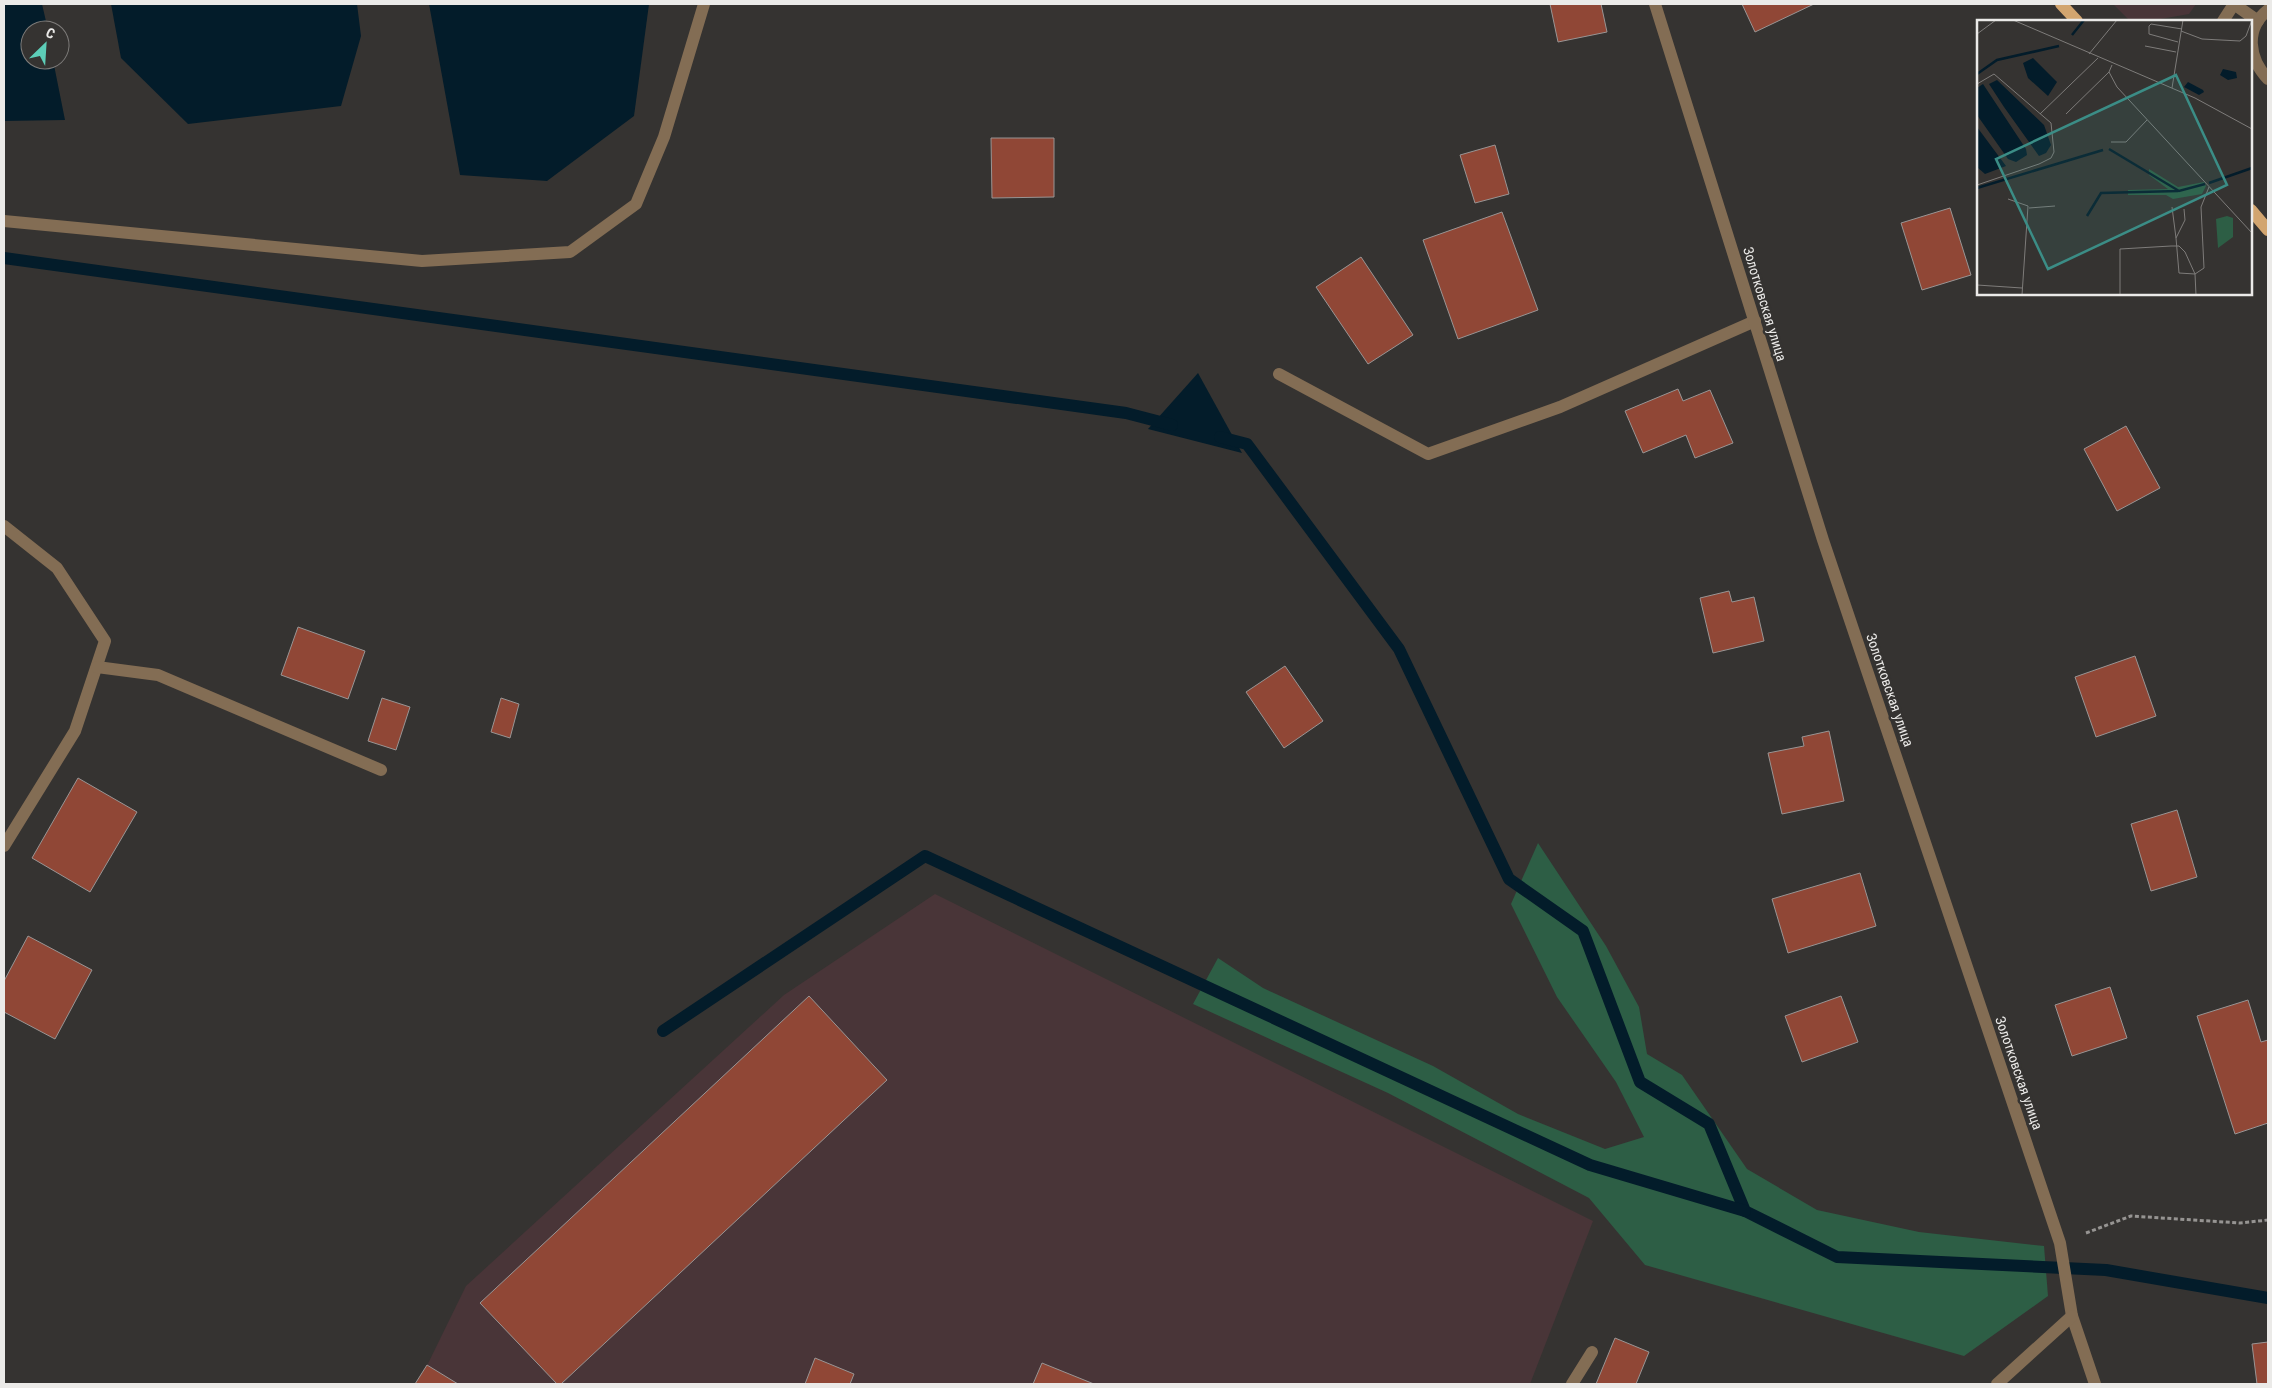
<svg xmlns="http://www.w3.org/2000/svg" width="2272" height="1388" viewBox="0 0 2272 1388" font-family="'Roboto Condensed',sans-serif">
<rect width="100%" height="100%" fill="#353331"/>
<!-- industrial -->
<g fill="#493538">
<polygon points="2113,4 2196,4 2189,14 2149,21 2130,21"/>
<polygon points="935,894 1593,1221 1530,1384 418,1384 466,1286 784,995"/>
</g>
<!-- green -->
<polygon fill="#2d5e45" points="1538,843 1606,946 1639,1007 1647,1054 1682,1075 1747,1169 1817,1210 1919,1232 2044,1246 2048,1296 1964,1356 1645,1265 1589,1198 1388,1093 1193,1004 1218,958 1263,988 1433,1066 1518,1114 1605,1149 1644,1137 1616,1082 1557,997 1511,904"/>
<!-- water -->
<g fill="#031c2a">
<polygon points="4,4 42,4 48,30 30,30 30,60 53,60 65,120 4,121"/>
<polygon points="111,4 357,4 361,36 341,106 188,124 121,58"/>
<polygon points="429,4 649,4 634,116 547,181 460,175"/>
<polygon points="1198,373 1242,453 1148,429"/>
</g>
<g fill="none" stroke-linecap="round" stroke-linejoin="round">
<!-- stream -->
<g stroke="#031c2a" stroke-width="12">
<polyline points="4,258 1126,413 1172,425"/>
<polyline points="1220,437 1247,444 1399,649 1509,879 1583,931 1640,1082 1709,1124 1745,1211 1837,1257 2106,1270 2268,1298"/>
<polyline points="663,1031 925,856 1590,1165 1745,1211"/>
</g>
</g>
<!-- building -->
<g fill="#904736" stroke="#999594">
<polygon points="1550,4 1601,4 1607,32 1558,42"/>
<polygon points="1742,4 1814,4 1755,32"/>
<polygon points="991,138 1054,138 1054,197 992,198"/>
<polygon points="1495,145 1509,194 1475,203 1460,155"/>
<polygon points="1950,208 1971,275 1922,290 1901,223"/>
<polygon points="1502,212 1538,310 1458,339 1423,240"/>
<polygon points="1361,257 1413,335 1368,364 1316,287"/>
<polygon points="1678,389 1683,401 1710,390 1733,443 1695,458 1686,435 1643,453 1625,411"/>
<polygon points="2126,426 2160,488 2117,511 2084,449"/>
<polygon points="1729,591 1732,602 1754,597 1764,641 1713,653 1700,598"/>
<polygon points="298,627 365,651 348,699 281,675"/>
<polygon points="2135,656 2156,716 2096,737 2075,677"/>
<polygon points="1285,666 1323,721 1284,748 1246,692"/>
<polygon points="382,698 410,707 396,750 368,741"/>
<polygon points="501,698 519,704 510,738 491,732"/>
<polygon points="1829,731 1844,801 1782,814 1768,753 1804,746 1802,737"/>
<polygon points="78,778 137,812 90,892 32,858"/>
<polygon points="2177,810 2197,877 2151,891 2131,824"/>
<polygon points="1860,873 1876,926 1788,953 1772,899"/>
<polygon points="28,936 92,970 55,1039 4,1012 4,981"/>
<polygon points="2110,987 2127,1038 2072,1056 2055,1005"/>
<polygon points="809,996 887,1080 561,1384 557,1384 480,1303"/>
<polygon points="1841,996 1858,1042 1802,1062 1785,1016"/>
<polygon points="2248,1000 2261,1042 2268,1040 2268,1123 2235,1134 2197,1016"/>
<polygon points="1615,1338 1649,1352 1636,1384 1596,1384"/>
<polygon points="2268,1342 2268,1384 2257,1384 2252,1344"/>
<polygon points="815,1358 854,1374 850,1384 805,1384"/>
<polygon points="1042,1363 1094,1384 1033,1384"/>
<polygon points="427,1365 458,1384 415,1384"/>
</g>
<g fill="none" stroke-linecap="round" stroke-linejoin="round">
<!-- path -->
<polyline stroke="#969492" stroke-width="3" stroke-dasharray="4 2.5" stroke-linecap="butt" points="2086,1233 2131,1216 2240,1223 2268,1220"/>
<!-- lane -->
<g stroke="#836d54" stroke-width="12">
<polyline points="2234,4 2258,21"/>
<path d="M2268,10c-24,19 -19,49 0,69"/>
<polyline points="4,221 422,261 570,252 636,204 664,137 704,4"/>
<polyline points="1279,374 1428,454 1560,407 1755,321"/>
<polyline points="1572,1384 1592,1352"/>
</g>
<!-- street -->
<g stroke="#836d54" stroke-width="12">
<polyline points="1655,4 1823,540 2060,1243 2072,1316 2095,1384"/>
<polyline points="2223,21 2234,4"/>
<polyline points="4,526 57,568 105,641 75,731 4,846"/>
<polyline points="97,667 158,675 381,770"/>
<polyline points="1997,1384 2072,1316"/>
</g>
<!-- primary -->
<g stroke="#d2a56f" stroke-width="12">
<polyline points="2061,4 2077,21"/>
<polyline points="2251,210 2268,230"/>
</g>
</g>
<g text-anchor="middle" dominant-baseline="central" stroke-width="5" stroke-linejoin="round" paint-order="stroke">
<!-- street labels -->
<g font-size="14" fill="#ebeae8" stroke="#353331">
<text transform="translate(1765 304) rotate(73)">Золотковская улица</text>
<text transform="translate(1890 690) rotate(71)">Золотковская улица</text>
<text transform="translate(2019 1073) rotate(71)">Золотковская улица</text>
</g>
</g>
<!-- overview -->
<g transform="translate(1977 20)">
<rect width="275" height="275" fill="#353331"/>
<path d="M172,149l29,18 26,-5 2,4 -4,8 -29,5 -7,-4h-38v-5l40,-1 -19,-14zM250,196l6,2v19l-15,11 -2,-29z" fill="#2d5e45"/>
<path d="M56,38l24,24 -9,14 -20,-18 -5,-15zM246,49l13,3 1,6 -9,2 -8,-5zM20,60l47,45 7,20 -5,8 -7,3 -35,-49 -15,-23zM211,62l15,8 1,2 -5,3 -15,-8zM6,64l43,65 1,6 -11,7 -8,-3 -31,-44v-27zM0,107l29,39 -21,8 -8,-7z" fill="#031c2a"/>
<path fill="none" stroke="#031c2a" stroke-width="2.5" d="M95,15l12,-15M0,54l20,-14 62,-14M132,129l70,42 26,-7M232,163l43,-15M0,168l126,-38M110,196l14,-23 77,-2"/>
<path fill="none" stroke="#7e7c7a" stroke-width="1" d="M36,0l182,78 57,31M204,11l21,8 38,2 6,-5 6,-16M0,14l19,-14M201,22l-29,-8v-8l2,-2 31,5M168,26l31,6M112,34l28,-34M135,45l-3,7 8,15 135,146M0,64l17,-10 57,49 3,29 -3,6 -12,6 -62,21M195,68l11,-68M63,94l58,-56M89,94l43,-42M134,122h15l21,-22M31,179l20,7 -6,89M195,187l4,31M52,188l26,-2M207,189l1,11 -9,18 3,35 16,1 9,-6 -3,-61 8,-20M0,265l45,3M143,275v-46l51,-3h8l6,6 10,22 1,21"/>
<path fill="#3b8d86" fill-opacity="0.15" stroke="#3b8d86" stroke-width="2.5" d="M199,55l51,110 -179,84 -52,-110z"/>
<rect width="275" height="275" fill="none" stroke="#ebeae8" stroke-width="2.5"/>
</g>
<!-- border -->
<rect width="2272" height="1388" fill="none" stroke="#ebeae8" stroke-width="10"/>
<!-- north arrow -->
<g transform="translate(45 45) rotate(25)"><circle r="24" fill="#353331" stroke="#7e7c7a"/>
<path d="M0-4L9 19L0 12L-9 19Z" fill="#5dceb8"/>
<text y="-8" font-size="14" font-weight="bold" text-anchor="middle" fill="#ebeae8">С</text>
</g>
</svg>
